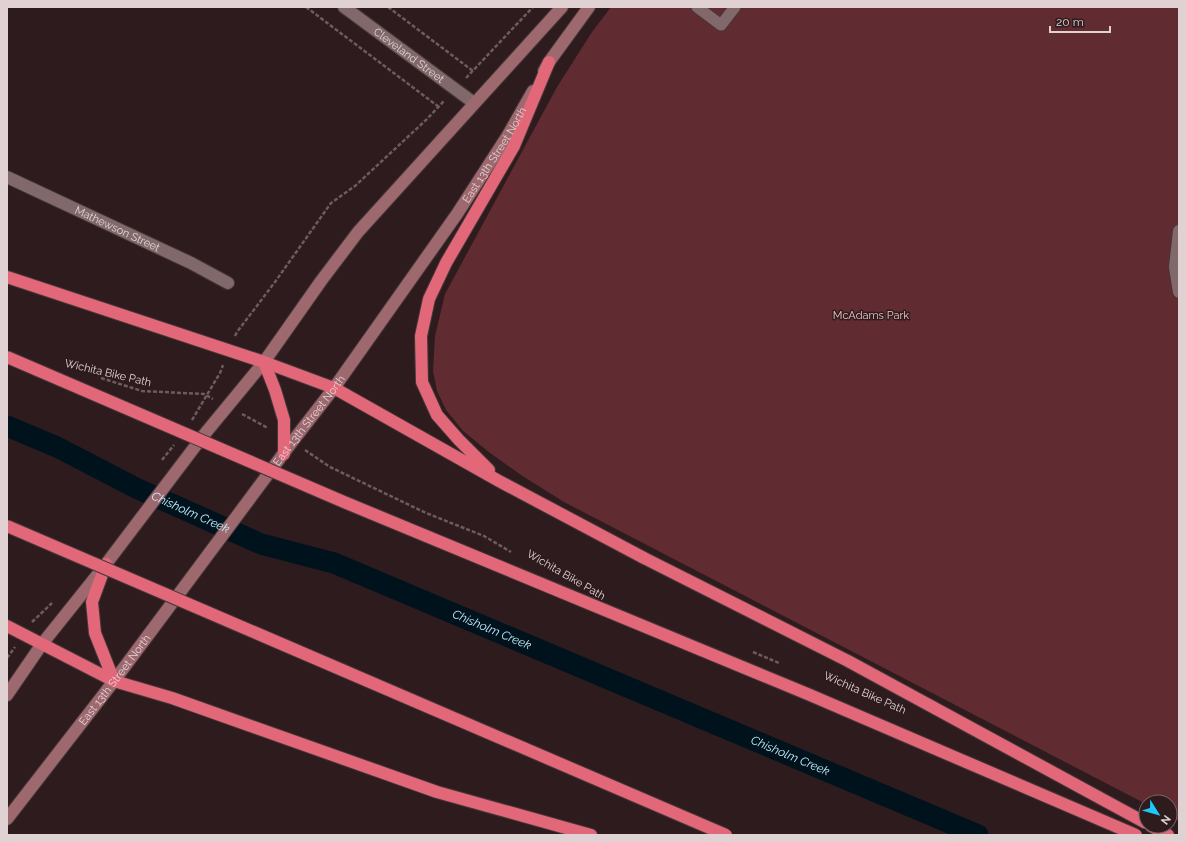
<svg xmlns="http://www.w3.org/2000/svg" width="1186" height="842" viewBox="0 0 1186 842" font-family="Raleway,sans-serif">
<rect width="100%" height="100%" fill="#2e1b1d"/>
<!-- green -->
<polygon fill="#612b32" points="611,7 1179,7 1179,821 1170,816 1170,802 1146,802 1146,804 564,502 521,475 490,453 463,431 446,410 437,391 433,371 435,336 445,294 557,87 592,32"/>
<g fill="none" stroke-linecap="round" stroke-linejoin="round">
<!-- canal -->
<path stroke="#00121c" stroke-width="21" id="s1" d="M7,426l50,21 79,41 125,56 73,19 644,272"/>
<!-- lane casing -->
<g stroke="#463738" stroke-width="13">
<polyline id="lane" points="697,7 721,25 735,7"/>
</g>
<!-- street casing -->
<g stroke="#463738" stroke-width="14">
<g id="street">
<path id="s2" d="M344,7l130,96"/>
<path id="s3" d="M7,177l184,86 37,20"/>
<polyline points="1179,231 1175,267 1179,292"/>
</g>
</g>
<!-- secondary casing -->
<g stroke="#463738" stroke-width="14">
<g id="secondary">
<polyline points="544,71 549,62 589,7"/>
<polyline points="7,695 42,644 106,564 203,436 264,362 321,281 358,232 562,7"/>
<path id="s4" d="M7,819l107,-138 178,-239 42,-54 123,-174 51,-79 25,-44"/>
</g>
</g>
<!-- highway casing -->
<g stroke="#463738" stroke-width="14">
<g id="highway">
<polyline points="7,277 264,362 334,388 499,481 644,558"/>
<polyline points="264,362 275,390 284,420 284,454"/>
<polyline points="489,470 459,440 437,415 422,382 421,336 429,299 446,263 514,146 549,62"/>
<polyline points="106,564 92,602 95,633 114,681"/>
<polyline points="7,626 114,681 172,698 437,792 591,835"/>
<polyline points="1151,826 1168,835"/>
</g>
</g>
<!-- path -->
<g stroke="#6d5c5d" stroke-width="2.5" stroke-dasharray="4 2" stroke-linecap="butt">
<polyline points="306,7 439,107"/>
<polyline points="388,7 473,71"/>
<polyline points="466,78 533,7"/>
<polyline points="235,336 237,332 275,282 331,203 355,186 426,120 444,101"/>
<polyline points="101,378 142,391 204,394 213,399"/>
<polyline points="242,414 268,428"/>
<polyline points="192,420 220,373 223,365"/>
<polyline points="305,450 330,467 426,513 484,536 511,552"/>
<polyline points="162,460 174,445"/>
<polyline points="32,622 52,603"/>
<polyline points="753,652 779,663"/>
<polyline points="7,658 15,647"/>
</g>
<!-- lane -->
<use href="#lane" stroke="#81696b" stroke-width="11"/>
<!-- street -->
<use href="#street" stroke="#81696b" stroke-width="12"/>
<!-- secondary -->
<use href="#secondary" stroke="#9e686f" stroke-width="12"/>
<!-- highway -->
<use href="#highway" stroke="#e26778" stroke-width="12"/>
<!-- highway-bridge casing -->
<g stroke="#463738" stroke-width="14" stroke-linecap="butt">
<g id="highway-bridge">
<polyline points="7,357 344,502 810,695 1136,835"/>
<polyline points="7,526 726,835"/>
<polyline points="644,558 848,661 1146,823"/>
</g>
</g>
<!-- highway-bridge -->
<use href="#highway-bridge" stroke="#e26778" stroke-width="12"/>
</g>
<g text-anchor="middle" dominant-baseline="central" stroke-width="3" stroke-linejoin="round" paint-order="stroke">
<!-- street labels -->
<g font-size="11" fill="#e0d2d3" stroke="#2e1b1d">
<text stroke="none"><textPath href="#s2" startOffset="81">Cleveland Street</textPath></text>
<text stroke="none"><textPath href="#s4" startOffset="824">East 13th Street North</textPath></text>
<text stroke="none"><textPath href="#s3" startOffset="122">Mathewson Street</textPath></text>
<text transform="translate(108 373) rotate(13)">Wichita Bike Path</text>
<text stroke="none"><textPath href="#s4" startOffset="500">East 13th Street North</textPath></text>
<text transform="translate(566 575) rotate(30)">Wichita Bike Path</text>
<text stroke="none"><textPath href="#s4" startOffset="176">East 13th Street North</textPath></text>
<text transform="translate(865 693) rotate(24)">Wichita Bike Path</text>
</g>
<!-- park labels -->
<g font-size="11" fill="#f2c5c8" stroke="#2e1b1d">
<text x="871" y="315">McAdams Park</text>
</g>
<!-- water labels -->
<g font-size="12" font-style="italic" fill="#c0ecfe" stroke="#2e1b1d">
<text stroke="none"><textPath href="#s1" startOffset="203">Chisholm Creek</textPath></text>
<text stroke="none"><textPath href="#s1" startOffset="527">Chisholm Creek</textPath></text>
<text stroke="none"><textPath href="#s1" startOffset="851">Chisholm Creek</textPath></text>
</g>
</g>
<!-- border -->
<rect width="1186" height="842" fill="none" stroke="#e0d2d3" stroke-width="16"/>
<!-- north arrow -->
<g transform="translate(1158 814) rotate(127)"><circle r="19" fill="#2e1b1d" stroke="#756466"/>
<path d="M0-3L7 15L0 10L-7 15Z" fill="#1cc9fc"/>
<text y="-6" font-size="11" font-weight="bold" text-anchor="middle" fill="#e0d2d3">N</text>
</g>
<!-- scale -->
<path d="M1050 26v6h60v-6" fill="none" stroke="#e0d2d3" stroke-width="2"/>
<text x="1056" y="26" font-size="12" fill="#e0d2d3" stroke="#2e1b1d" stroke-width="3" paint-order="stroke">20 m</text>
</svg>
